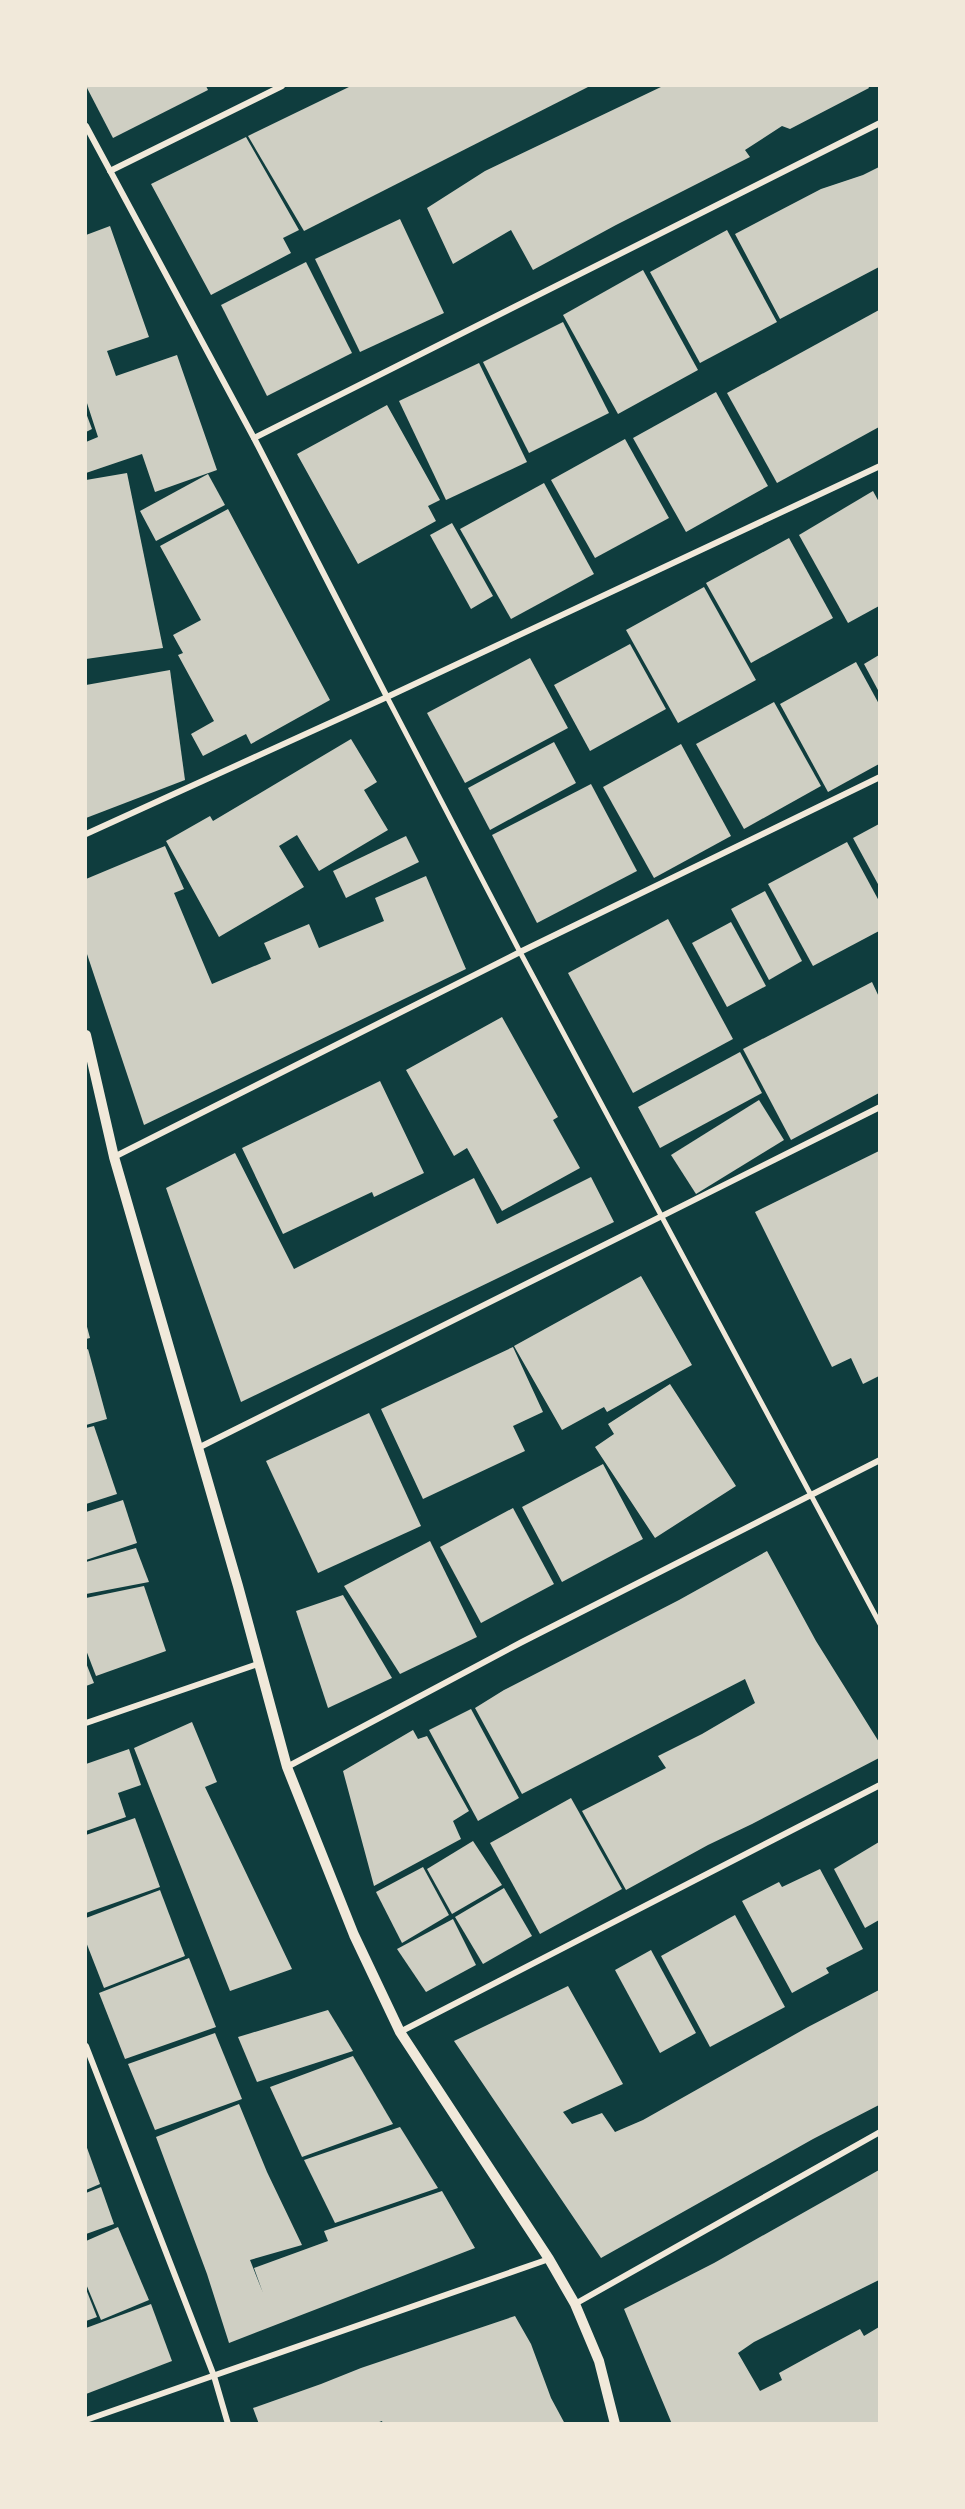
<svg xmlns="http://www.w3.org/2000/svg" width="965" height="2509" viewBox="0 0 965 2509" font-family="Figtree,sans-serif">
<rect width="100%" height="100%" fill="#0f3d3e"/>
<!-- building -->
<g fill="#cfcfc3">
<polygon points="86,86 206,86 208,90 113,138"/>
<polygon points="351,86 590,86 304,231 248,136"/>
<polygon points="663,86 868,86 869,88 790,129 782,126 745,150 750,157 616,225 533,270 511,230 453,264 427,208 485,171"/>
<polygon points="246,137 299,230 283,238 291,253 211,295 151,184"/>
<polygon points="879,167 879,267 780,319 735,234 821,189 863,175"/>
<polygon points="400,219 444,313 360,352 315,259"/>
<polygon points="110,226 149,337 107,351 116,376 177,355 217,470 155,492 142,454 86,473 86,442 98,437 86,400 86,235"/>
<polygon points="727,230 777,322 700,363 650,272"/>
<polygon points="306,262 352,353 267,396 221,305"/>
<polygon points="643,270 698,370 618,414 563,315"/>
<polygon points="879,310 879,427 777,483 727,393"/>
<polygon points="563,322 609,413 529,453 483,362"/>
<polygon points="479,363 527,462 446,500 399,401"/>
<polygon points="716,392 768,486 686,532 633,438"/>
<polygon points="387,405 440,500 428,506 436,521 358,564 297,454"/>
<polygon points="86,413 92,429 86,432"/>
<polygon points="625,439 669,518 595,558 551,480"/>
<polygon points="127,473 163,648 86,659 86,480"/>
<polygon points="208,474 225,505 156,541 140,511"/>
<polygon points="544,483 594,574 511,619 460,529"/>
<polygon points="873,491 879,502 879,606 848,623 799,535"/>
<polygon points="228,509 330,700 251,744 246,734 203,756 191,734 214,721 178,655 183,653 173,635 201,620 160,546"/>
<polygon points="452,523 493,596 471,609 430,535"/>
<polygon points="789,538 833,618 751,663 706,583"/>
<polygon points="704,587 756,680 678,723 626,630"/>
<polygon points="630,644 666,709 590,751 554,685"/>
<polygon points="879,655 879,692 864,664"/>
<polygon points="530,658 568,728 465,783 427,713"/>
<polygon points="856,662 879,704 879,764 828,792 780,704"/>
<polygon points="170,670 185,780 86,818 86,685"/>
<polygon points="774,702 821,786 744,829 696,744"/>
<polygon points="351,739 377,782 364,790 388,830 319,871 297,835 279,846 304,887 219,937 166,841 210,816 213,821"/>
<polygon points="554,742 576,783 490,830 468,788"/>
<polygon points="681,744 731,836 654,878 603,787"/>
<polygon points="591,784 637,871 537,923 492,835"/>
<polygon points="879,824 879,886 853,838"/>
<polygon points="406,836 419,862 346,898 333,871"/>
<polygon points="847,842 879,901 879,931 813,966 768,884"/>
<polygon points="165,846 184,889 174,893 212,984 271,959 264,943 309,924 319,948 384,921 375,898 426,876 466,969 144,1125 86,951 86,879"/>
<polygon points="765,891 802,961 769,980 731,909"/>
<polygon points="668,919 733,1039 633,1093 568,973"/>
<polygon points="731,922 766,986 727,1007 692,943"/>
<polygon points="872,982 879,997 879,1093 791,1140 743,1049"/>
<polygon points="502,1017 558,1117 553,1120 580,1168 502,1211 467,1148 454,1156 406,1070"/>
<polygon points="740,1052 762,1093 660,1148 638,1107"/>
<polygon points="380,1081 424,1173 374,1197 372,1192 283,1234 242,1148"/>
<polygon points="759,1100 784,1140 696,1194 671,1155"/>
<polygon points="879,1151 879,1376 863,1384 851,1358 832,1367 755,1212"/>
<polygon points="235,1153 294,1269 474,1178 497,1224 591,1177 614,1222 241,1402 166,1188"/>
<polygon points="641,1276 692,1365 607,1412 604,1407 562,1430 514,1346"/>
<polygon points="86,1323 90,1338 86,1339"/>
<polygon points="513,1347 543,1412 513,1426 525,1451 423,1499 381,1409"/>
<polygon points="88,1349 107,1419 86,1425 86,1350"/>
<polygon points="670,1384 736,1486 655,1538 595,1447 614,1434 608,1424"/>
<polygon points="369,1413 421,1526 318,1573 266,1461"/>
<polygon points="94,1426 117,1494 86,1504 86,1428"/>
<polygon points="603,1464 643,1539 562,1582 522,1507"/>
<polygon points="123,1500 137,1543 86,1560 86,1512"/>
<polygon points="513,1508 554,1584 481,1623 440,1547"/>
<polygon points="430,1541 477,1637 400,1674 344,1586"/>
<polygon points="136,1548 149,1582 86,1594 86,1562"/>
<polygon points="767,1551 816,1641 879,1742 879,1758 752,1824 708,1845 626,1890 582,1811 666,1768 658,1756 702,1734 755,1703 745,1679 522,1794 475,1708 504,1690 679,1600"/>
<polygon points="144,1586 166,1651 96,1676 86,1650 86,1598"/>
<polygon points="343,1595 392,1678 328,1708 296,1611"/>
<polygon points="86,1663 94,1683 86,1686"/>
<polygon points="471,1709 519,1798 478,1821 429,1730"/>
<polygon points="192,1722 217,1782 205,1787 292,1969 230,1991 134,1748"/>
<polygon points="413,1730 418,1739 427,1736 469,1811 453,1821 461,1839 374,1886 343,1771"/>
<polygon points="129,1749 141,1785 118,1793 126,1817 86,1831 86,1764"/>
<polygon points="571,1798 622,1889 540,1934 490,1843"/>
<polygon points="135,1818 160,1887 86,1913 86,1835"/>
<polygon points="473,1841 502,1885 452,1914 427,1869"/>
<polygon points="879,1842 879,1920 865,1928 834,1869"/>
<polygon points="423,1867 449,1915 402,1943 376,1892"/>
<polygon points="820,1869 863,1949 826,1968 829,1973 792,1993 742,1901 779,1882 782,1887"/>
<polygon points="504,1888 532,1936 483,1964 455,1917"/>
<polygon points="160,1890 185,1956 104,1988 86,1942 86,1918"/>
<polygon points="735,1915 785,2007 710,2047 661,1956"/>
<polygon points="453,1919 476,1965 426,1992 397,1949"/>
<polygon points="651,1950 696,2033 660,2053 615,1970"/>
<polygon points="189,1958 216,2027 125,2059 99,1993"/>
<polygon points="568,1986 623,2084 563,2112 572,2124 602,2113 615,2132 643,2120 808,2027 879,1990 879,2105 813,2139 601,2258 454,2041"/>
<polygon points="328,2010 353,2051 257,2082 238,2037"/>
<polygon points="215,2033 242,2099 155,2130 128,2064"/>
<polygon points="353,2056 393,2124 302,2157 270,2087"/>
<polygon points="239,2104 267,2172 302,2245 250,2260 263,2293 254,2268 328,2241 324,2231 442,2191 475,2248 229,2343 207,2274 156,2137"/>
<polygon points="400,2127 438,2188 335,2223 304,2160"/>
<polygon points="86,2145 100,2184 86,2190"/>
<polygon points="879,2170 879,2280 754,2342 738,2353 760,2391 782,2380 779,2373 819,2351 860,2329 864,2336 879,2327 879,2424 672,2424 624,2309 714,2263"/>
<polygon points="101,2187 114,2224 86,2234 86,2193"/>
<polygon points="118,2227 149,2300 101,2320 86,2284 86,2241"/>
<polygon points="86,2289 97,2317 86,2321"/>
<polygon points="151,2304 172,2361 86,2394 86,2328"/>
<polygon points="515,2316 531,2344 551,2398 565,2424 383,2424 382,2421 374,2424 259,2424 253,2408 321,2384 361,2368"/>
</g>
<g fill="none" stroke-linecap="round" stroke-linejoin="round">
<!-- pedestrian -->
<polyline stroke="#f1e9da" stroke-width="5" points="387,697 520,952 880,1624"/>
<!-- minor -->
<g stroke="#f1e9da" stroke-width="6">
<polyline points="86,126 254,438 387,697"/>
<polyline points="110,171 282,86"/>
<polyline points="254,438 880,123"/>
<polyline points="86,834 387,697 880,466"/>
<polyline points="114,1157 520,952 880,777"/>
<polyline points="198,1448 880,1107"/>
<polyline points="86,1723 258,1664"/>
<polyline points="287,1767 522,1642 880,1460"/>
<polyline points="400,2032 880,1785"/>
<polyline points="86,2046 214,2376 228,2424"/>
<polyline points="575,2304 880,2132"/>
<polyline points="86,2420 549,2259"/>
</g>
<!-- tertiary -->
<polyline stroke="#f1e9da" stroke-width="10" points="86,1035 114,1157 238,1586 287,1767 354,1935 400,2032 549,2259 575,2304 599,2361 615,2424"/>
</g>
<!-- border -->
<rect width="965" height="2509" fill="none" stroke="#f1e9da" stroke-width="174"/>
</svg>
